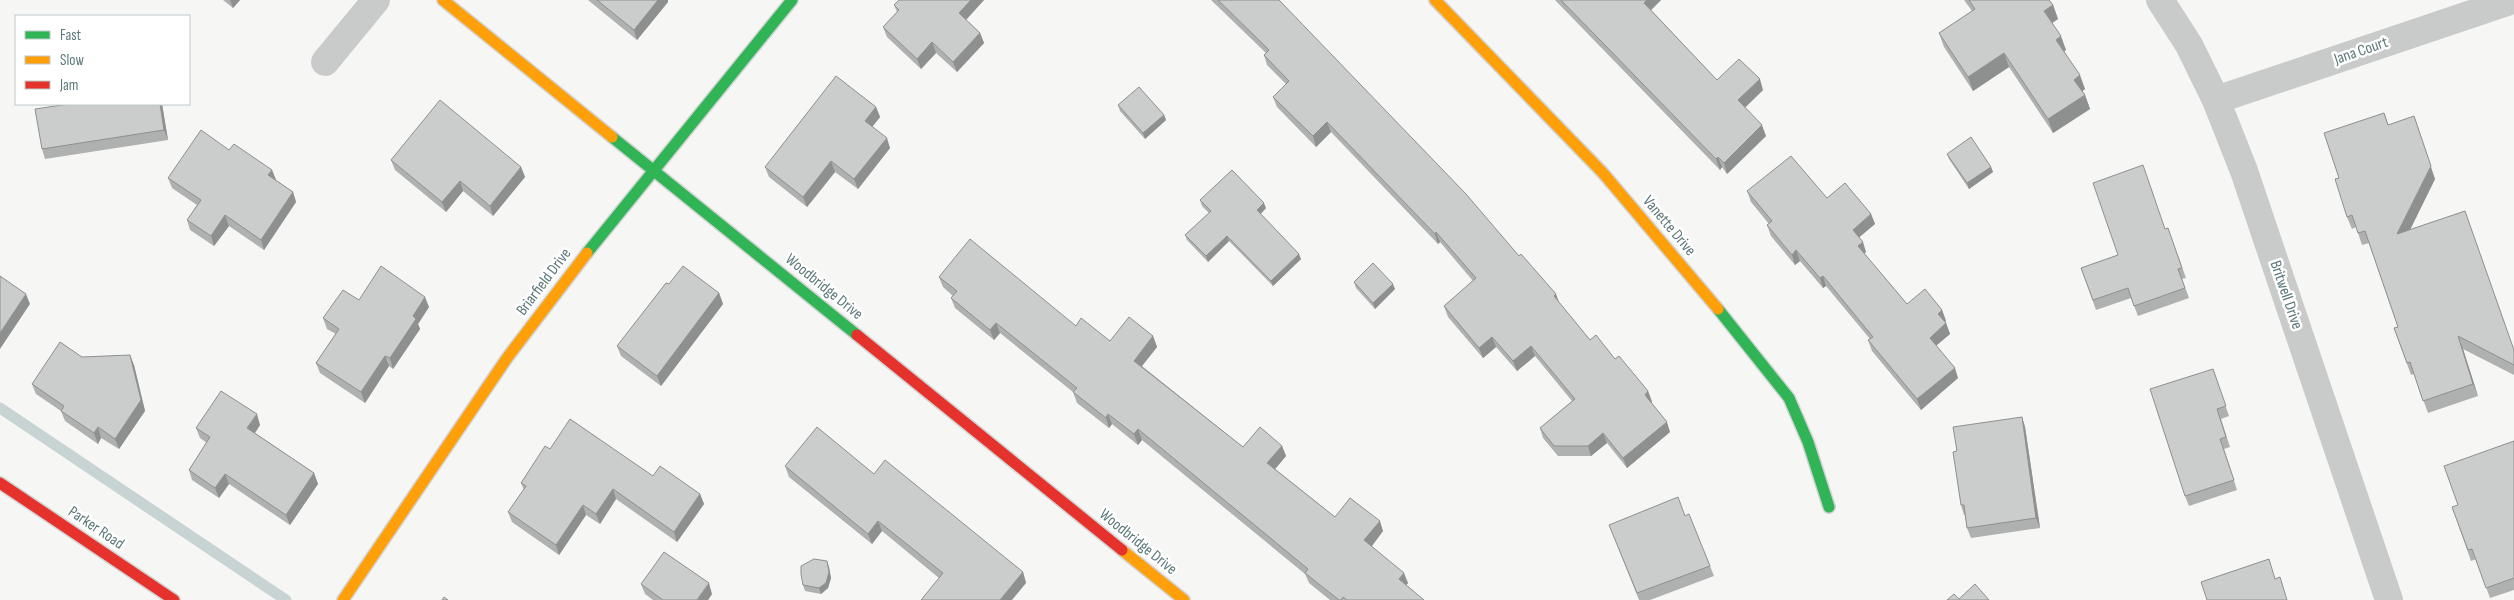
<svg xmlns="http://www.w3.org/2000/svg" width="2514" height="600" viewBox="0 0 2514 600" font-family="'Sofia Sans Condensed',sans-serif">
<rect width="100%" height="100%" fill="#f6f6f5"/>
<g fill="none" stroke-linecap="round" stroke-linejoin="round">
<!-- stream -->
<polyline stroke="#c7d4d3" stroke-width="11" points="0,408 286,600"/>
<!-- fast casing -->
<g stroke="#d1d3d3" stroke-width="14">
<g id="fast">
<polyline points="612,137 857,335"/>
<polyline points="587,253 792,0"/>
<polyline points="1718,309 1789,398 1808,442 1829,507"/>
</g>
</g>
<!-- slow casing -->
<g stroke="#d1d3d3" stroke-width="14">
<g id="slow">
<polyline points="443,0 612,137"/>
<polyline points="1435,0 1603,173 1718,309"/>
<polyline points="1122,550 1184,600"/>
<polyline points="343,600 507,358 587,253"/>
</g>
</g>
<!-- jam casing -->
<g stroke="#d1d3d3" stroke-width="14">
<g id="jam">
<polyline points="857,335 1122,550"/>
<polyline points="0,483 174,600"/>
</g>
</g>
<!-- street -->
<g stroke="#c8cbca" stroke-width="28">
<polyline points="2160,0 2189,45 2216,100 2244,171 2389,600"/>
<polyline points="325,62 376,0"/>
<polyline points="2216,100 2507,2"/>
</g>
<!-- fast -->
<use href="#fast" stroke="#30b455" stroke-width="11"/>
<!-- slow -->
<use href="#slow" stroke="#ff9f0a" stroke-width="11"/>
<!-- jam -->
<use href="#jam" stroke="#e5322d" stroke-width="11"/>
</g>
<!-- wall -->
<g fill="#afb0b0">
<polygon points="223,0 240,0 233,8"/>
<polygon points="588,0 668,0 668,2 637,40"/>
<polygon points="899,0 984,0 966,20 980,33 984,43 957,72 936,53 921,69 887,37 883,27 897,12 894,5"/>
<polygon points="1211,0 1279,0 1559,303 1590,340 1615,359 1648,391 1652,402 1651,403 1670,432 1627,468 1607,443 1591,456 1558,456 1543,438 1540,428 1572,401 1535,356 1517,371 1496,347 1483,358 1448,317 1444,306 1473,281 1440,242 1438,244 1331,132 1316,147 1277,107 1273,97 1286,84 1267,65 1264,55 1266,53"/>
<polygon points="1555,0 1661,0 1651,10 1717,80 1763,90 1745,108 1766,136 1727,174 1722,167 1720,170"/>
<polygon points="1964,0 2049,0 2053,5 2058,19 2052,23 2066,50 2064,51 2085,89 2082,91 2085,95 2090,109 2053,133 2009,67 1973,91 1944,47 1939,33 1972,11"/>
<polygon points="69,104 162,104 168,140 45,159 42,149"/>
<polygon points="1118,105 1164,115 1166,120 1145,139 1120,111"/>
<polygon points="876,107 880,117 872,127 890,148 858,189 835,172 807,207 769,177 765,167"/>
<polygon points="2384,113 2388,124 2435,179 2410,230 2514,349 2514,375 2463,349 2478,396 2428,413 2414,374 2411,375 2394,328 2398,327 2369,243 2362,245 2356,227 2352,229 2347,217 2339,178"/>
<polygon points="229,150 272,170 276,180 293,192 296,202 264,250 229,226 214,246 190,230 187,220 197,205 172,188 168,178"/>
<polygon points="1947,154 1991,167 1993,172 1969,189 1949,159"/>
<polygon points="391,160 521,167 525,177 493,216 463,191 446,212 395,170"/>
<polygon points="1747,191 1827,198 1871,214 1875,224 1859,237 1866,252 1864,254 1907,304 1942,310 1946,321 1945,321 1946,323 1950,334 1936,346 1958,378 1921,410 1872,351 1868,340 1870,339 1826,286 1823,288 1800,261 1795,265 1771,236 1767,225 1769,224 1751,202"/>
<polygon points="1200,200 1266,208 1260,214 1301,259 1273,286 1229,241 1208,262 1187,240 1185,235 1209,213 1202,206"/>
<polygon points="2168,228 2186,278 2182,279 2189,298 2138,316 2131,298 2096,310 2081,268 2118,255"/>
<polygon points="939,277 1076,326 1110,341 1153,336 1157,347 1142,366 1243,447 1282,446 1286,456 1275,469 1335,517 1383,531 1372,546 1408,583 1406,585 1424,600 1330,600 1309,583 1305,574 1142,440 1138,445 1112,424 1109,428 1077,403 1073,392 1000,333 994,340 955,308 951,298 953,296 943,287"/>
<polygon points="1354,282 1395,289 1375,309 1356,288"/>
<polygon points="669,284 719,293 723,304 661,386 621,356 617,346"/>
<polygon points="359,300 429,307 418,324 420,329 393,369 389,366 365,403 320,373 316,363 336,334 327,329 323,318"/>
<polygon points="82,357 134,365 145,411 119,449 101,438 98,444 65,421 61,411 36,394 32,384"/>
<polygon points="2213,369 2229,416 2221,419 2230,447 2224,449 2237,490 2189,506 2185,496"/>
<polygon points="2022,417 2025,427 2040,528 1971,538 1967,528 1965,515 1964,515 1961,505 1957,451"/>
<polygon points="260,425 255,433 314,473 318,484 290,525 229,484 219,498 192,480 189,470 207,443 200,438 196,428"/>
<polygon points="2514,441 2514,590 2490,598 2476,559 2471,561 2452,507 2458,505"/>
<polygon points="550,449 653,476 700,494 704,504 677,542 616,499 600,524 586,515 559,555 512,522 508,512 524,490 521,483"/>
<polygon points="785,466 874,474 1023,572 1026,583 939,578 882,531 872,544 789,477"/>
<polygon points="1685,516 1710,566 1714,576 1650,600 1639,600 1609,525"/>
<polygon points="829,567 831,578 828,588 821,594 805,591 803,585"/>
<polygon points="641,584 712,594 708,600 653,600 645,594"/>
</g>
<!-- shaded-wall -->
<g fill="#8e9090">
<polygon points="230,0 240,0 233,8"/>
<polygon points="658,0 668,0 668,2 637,40 634,30"/>
<polygon points="971,0 984,0 963,23 959,13"/>
<polygon points="1647,0 1661,0 1648,13 1644,3"/>
<polygon points="2053,5 2058,19 2049,25 2044,11"/>
<polygon points="980,33 984,43 957,72 953,62"/>
<polygon points="2061,36 2066,50 2061,53 2056,40"/>
<polygon points="932,42 936,53 921,69 917,59"/>
<polygon points="2004,53 2009,67 1973,91 1968,77"/>
<polygon points="2080,75 2085,89 2079,94 2074,80"/>
<polygon points="1760,79 1763,90 1741,111 1738,100"/>
<polygon points="2085,95 2090,109 2053,133 2048,119"/>
<polygon points="160,104 162,104 168,140 164,130"/>
<polygon points="876,107 880,117 869,131 865,121"/>
<polygon points="1164,115 1166,120 1145,139 1143,133"/>
<polygon points="2414,116 2435,179 2402,246 2397,234"/>
<polygon points="1327,122 1331,132 1316,147 1313,136"/>
<polygon points="1762,125 1766,136 1727,174 1724,163"/>
<polygon points="887,138 890,148 858,189 854,179"/>
<polygon points="1718,157 1722,167 1720,170 1716,159"/>
<polygon points="831,161 835,172 807,207 803,197"/>
<polygon points="521,167 525,177 493,216 490,206"/>
<polygon points="1991,167 1993,172 1969,189 1967,183"/>
<polygon points="272,170 276,180 268,175"/>
<polygon points="460,181 463,191 446,212 442,202"/>
<polygon points="293,192 296,202 264,250 261,240"/>
<polygon points="1264,203 1266,208 1259,216 1257,210"/>
<polygon points="1871,214 1875,224 1856,240 1853,230"/>
<polygon points="225,215 229,226 214,246 211,236"/>
<polygon points="1436,232 1440,242 1438,244 1435,234"/>
<polygon points="1227,236 1229,241 1208,262 1206,256"/>
<polygon points="1863,242 1866,252 1861,256 1858,246"/>
<polygon points="1796,250 1800,261 1795,265 1792,255"/>
<polygon points="1299,254 1301,259 1273,286 1271,281"/>
<polygon points="1823,276 1826,286 1823,288 1820,278"/>
<polygon points="1393,284 1395,289 1375,309 1373,303"/>
<polygon points="719,293 723,304 661,386 657,376"/>
<polygon points="26,294 30,304 0,349 0,333"/>
<polygon points="1556,294 1560,305 1554,296"/>
<polygon points="425,297 429,307 418,324 420,329 393,369 390,358 413,316"/>
<polygon points="1942,310 1946,321 1942,324 1938,314"/>
<polygon points="996,323 1000,333 994,340 990,330"/>
<polygon points="1946,323 1950,334 1933,348 1930,338"/>
<polygon points="1153,336 1157,347 1138,371 1134,361"/>
<polygon points="2458,336 2463,349 2478,396 2473,384"/>
<polygon points="1492,337 1496,347 1483,358 1479,348"/>
<polygon points="1531,346 1535,356 1517,371 1513,361"/>
<polygon points="130,355 134,365 145,411 119,449 115,439"/>
<polygon points="385,356 389,366 365,403 361,392"/>
<polygon points="1955,368 1958,378 1921,410 1917,399"/>
<polygon points="1648,391 1652,402 1648,405 1645,395"/>
<polygon points="257,414 260,425 251,439 247,428"/>
<polygon points="1108,414 1112,424 1109,428 1106,418"/>
<polygon points="2022,417 2025,427 2040,528 2036,518"/>
<polygon points="1667,422 1670,432 1627,468 1623,458"/>
<polygon points="98,427 101,438 98,444 94,433"/>
<polygon points="1138,429 1142,440 1138,445 1134,434"/>
<polygon points="1603,433 1607,443 1591,456 1588,446"/>
<polygon points="1282,446 1286,456 1271,474 1267,463"/>
<polygon points="314,473 318,484 290,525 286,515"/>
<polygon points="225,474 229,484 219,498 215,488"/>
<polygon points="613,489 616,499 600,524 596,514"/>
<polygon points="700,494 704,504 677,542 674,532"/>
<polygon points="583,505 586,515 559,555 556,545"/>
<polygon points="878,521 882,531 872,544 868,534"/>
<polygon points="1380,521 1383,531 1368,551 1364,540"/>
<polygon points="827,561 829,567 831,578 828,588 821,594 819,588"/>
<polygon points="1023,572 1026,583 1012,600 1000,600"/>
<polygon points="1404,573 1408,583 1403,589 1399,579"/>
<polygon points="709,583 712,594 708,600 697,600"/>
</g>
<!-- building -->
<g fill="#cbcdcd" stroke="#8e9090">
<polygon points="597,0 658,0 634,30"/>
<polygon points="899,0 971,0 959,13 980,33 953,62 932,42 917,59 883,27 899,10 894,5"/>
<polygon points="1218,0 1279,0 1466,194 1519,256 1521,254 1556,294 1554,296 1590,340 1596,335 1615,359 1619,356 1648,391 1645,395 1667,422 1623,458 1603,433 1588,446 1554,446 1540,428 1575,399 1531,346 1513,361 1492,337 1479,348 1444,306 1476,278 1436,232 1435,234 1327,122 1313,136 1273,97 1289,81 1264,55 1269,50"/>
<polygon points="1561,0 1647,0 1644,3 1717,80 1739,59 1760,79 1738,100 1762,125 1724,163 1718,157 1716,159"/>
<polygon points="1969,0 2049,0 2053,5 2044,11 2061,36 2056,40 2080,75 2074,80 2085,95 2048,119 2004,53 1968,77 1939,33 1975,9"/>
<polygon points="836,76 876,107 865,121 887,138 854,179 831,161 803,197 765,167"/>
<polygon points="1139,87 1164,115 1143,133 1118,105"/>
<polygon points="440,100 521,167 490,206 460,181 442,202 391,160"/>
<polygon points="69,104 160,104 164,130 42,149 35,109"/>
<polygon points="2384,113 2388,125 2414,116 2431,166 2397,234 2465,211 2514,350 2514,365 2458,336 2473,384 2423,401 2410,362 2407,363 2394,328 2398,327 2365,231 2358,233 2352,215 2347,217 2335,179 2339,178 2324,133"/>
<polygon points="201,130 229,150 234,144 272,170 268,175 293,192 261,240 225,215 211,236 187,220 201,200 168,178"/>
<polygon points="1971,137 1991,167 1967,183 1947,154"/>
<polygon points="1791,156 1827,198 1845,183 1871,214 1853,230 1863,242 1858,246 1907,304 1925,289 1942,310 1938,314 1946,323 1930,338 1955,368 1917,399 1868,340 1873,337 1823,276 1820,278 1796,250 1792,255 1767,225 1772,221 1747,191"/>
<polygon points="2143,165 2165,229 2168,228 2182,268 2178,269 2185,288 2134,306 2128,288 2093,300 2081,268 2118,255 2093,183"/>
<polygon points="1232,170 1264,203 1257,210 1299,254 1271,281 1227,236 1206,256 1185,235 1211,211 1200,200"/>
<polygon points="970,239 1076,326 1081,318 1110,341 1129,317 1153,336 1134,361 1243,447 1260,427 1282,446 1267,463 1335,517 1350,498 1380,521 1364,540 1404,573 1399,579 1424,600 1347,600 1343,597 1341,600 1339,600 1305,573 1308,569 1138,429 1134,434 1108,414 1106,418 1073,392 1077,388 996,323 990,330 951,298 957,291 939,277"/>
<polygon points="1373,263 1393,284 1373,303 1354,282"/>
<polygon points="381,266 425,297 413,316 416,319 390,358 385,356 361,392 316,363 339,329 323,318 343,290 359,300"/>
<polygon points="683,266 719,293 657,376 617,346 666,283 669,284"/>
<polygon points="0,276 26,294 0,333"/>
<polygon points="60,342 82,357 130,355 141,400 115,439 98,427 94,433 61,411 64,406 32,384"/>
<polygon points="2213,369 2226,406 2217,409 2226,437 2220,439 2234,480 2185,496 2150,389"/>
<polygon points="221,391 257,414 247,428 314,473 286,515 225,474 215,488 189,470 210,437 196,428"/>
<polygon points="2022,417 2036,518 1967,528 1964,505 1961,505 1953,452 1957,451 1953,427"/>
<polygon points="570,419 653,476 660,466 700,494 674,532 613,489 596,514 583,505 556,545 508,512 526,486 521,483 545,446 550,449"/>
<polygon points="817,427 874,474 885,460 1023,572 1000,600 921,600 943,573 878,521 868,534 785,466"/>
<polygon points="2514,441 2514,578 2486,588 2472,549 2468,550 2452,507 2458,505 2444,466"/>
<polygon points="1678,497 1685,516 1689,514 1710,566 1637,593 1609,525"/>
<polygon points="664,552 709,583 697,600 663,600 641,584"/>
<polygon points="814,559 827,561 829,572 826,583 819,588 803,585 801,574 801,566"/>
<polygon points="2269,559 2275,579 2280,577 2287,600 2207,600 2201,582"/>
<polygon points="1975,584 1989,600 1947,600 1954,594 1959,599"/>
<polygon points="444,597 448,600 442,600"/>
</g>
<g text-anchor="middle" dominant-baseline="central" stroke-width="5" stroke-linejoin="round" paint-order="stroke">
<!-- street labels -->
<g font-size="16" fill="#5d7879" stroke="#fff">
<text transform="translate(2361 51) rotate(-19)">Jana Court</text>
<text transform="translate(1669 226) rotate(50)">Vanette Drive</text>
<text transform="translate(544 282) rotate(-53)">Briarfield Drive</text>
<text transform="translate(824 287) rotate(39)">Woodbridge Drive</text>
<text transform="translate(2286 295) rotate(71)">Britwell Drive</text>
<text transform="translate(96 528) rotate(34)">Parker Road</text>
<text transform="translate(1138 542) rotate(39)">Woodbridge Drive</text>
</g>
</g>
<!-- legend -->
<rect x="15" y="15" width="175" height="90" fill="#ffffff" stroke="#bec9c9"/>
<rect x="25" y="31" width="25" height="8" fill="#30b455" stroke="#bec9c9"/>
<text x="60" y="40" font-size="15" fill="#5d7879">Fast</text>
<rect x="25" y="56" width="25" height="8" fill="#ff9f0a" stroke="#bec9c9"/>
<text x="60" y="65" font-size="15" fill="#5d7879">Slow</text>
<rect x="25" y="81" width="25" height="8" fill="#e5322d" stroke="#bec9c9"/>
<text x="60" y="90" font-size="15" fill="#5d7879">Jam</text>
</svg>
